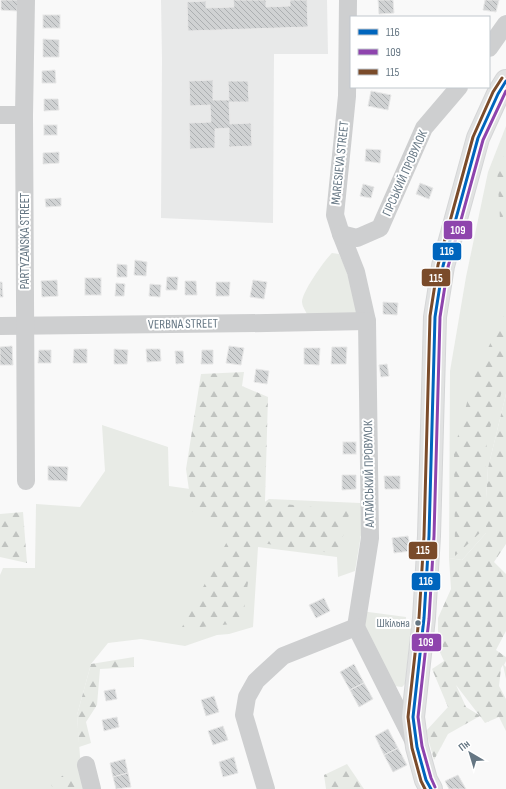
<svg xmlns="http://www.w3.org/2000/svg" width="506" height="789" viewBox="0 0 506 789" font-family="'Sofia Sans Condensed',sans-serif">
<defs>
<pattern id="forest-firs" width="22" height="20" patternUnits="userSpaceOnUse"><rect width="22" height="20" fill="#e8ebe6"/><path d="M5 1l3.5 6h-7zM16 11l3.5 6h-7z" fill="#c0c3c0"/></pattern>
<pattern id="building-back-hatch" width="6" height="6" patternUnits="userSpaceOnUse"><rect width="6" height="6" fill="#d0d2d3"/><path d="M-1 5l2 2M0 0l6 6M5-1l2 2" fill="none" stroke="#acafb1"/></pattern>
</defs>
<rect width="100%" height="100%" fill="#f9f9f9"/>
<!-- built -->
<polygon fill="#e8e9e9" points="161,0 327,0 328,54 274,54 273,223 161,218 162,59"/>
<!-- grass -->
<g fill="#e8ebe6">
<polygon points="506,126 506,394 488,468 486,498 486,533 462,560 449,558 450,371 466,277 488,172"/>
<path d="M332,253l7,1c9,19 16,40 18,61l-50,-1c-2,-4 -5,-8 -5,-12 0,-10 22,-41 30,-49z"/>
<polygon points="102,425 168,447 169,486 218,493 244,516 269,499 360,503 364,517 355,571 338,577 337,557 258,547 253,627 229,634 217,635 185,646 141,639 108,643 91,664 77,715 81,770 86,789 0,789 0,575 3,568 35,568 36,504 80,507 105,471"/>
<polygon points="361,611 406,617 405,628 411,628 405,684 402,687 394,686 360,623"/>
</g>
<!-- forest -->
<g fill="url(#forest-firs)" fill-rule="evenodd">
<polygon points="506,152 506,214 500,219 497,168"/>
<polygon points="506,311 506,379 487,437 482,531 455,556 454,450 474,377"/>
<polygon points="244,372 242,386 268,397 265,502 350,511 338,554 254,542 242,623 181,629 232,532 192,511 186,469 201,374"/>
<path d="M506,394v150l-12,18 12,12v57l-10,19 10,7v4l-2,4 2,2v12l-3,-14 -2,3 -2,18 7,13v32l-7,-14 -14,6 -5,-7 -32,18 -14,26 -8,-29 22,-24 -16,-38 12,-8 -6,-13v-30l13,-29 -2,-31 13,2 24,-27v-35l2,-30zM456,685l23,30 -13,-8z"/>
<polygon points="23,512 27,563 0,557 0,514"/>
<polygon points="134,657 134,667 100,669 97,705 86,722 91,743 79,747 77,715 91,664"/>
<polygon points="347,764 364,789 326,789 324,775"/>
<polygon points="72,769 78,789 53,789 51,784"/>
</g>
<!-- building -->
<g fill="url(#building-back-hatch)" stroke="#e8e8e8">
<polygon points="1,0 18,0 17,11 1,10"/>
<polygon points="233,0 266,0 266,7 290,6 290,0 307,0 308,27 188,31 187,2 206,1 206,8 234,7"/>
<polygon points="378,0 393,0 394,13 379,14"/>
<polygon points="485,0 499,0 496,12 483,10"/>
<rect x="43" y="15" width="17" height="13"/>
<polygon points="43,39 59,40 59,57 43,57"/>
<polygon points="55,70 56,83 42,83 42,71"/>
<polygon points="213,80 213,100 229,100 228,81 248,81 249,102 229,102 230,124 251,123 252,146 229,147 229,128 215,129 215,148 190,149 189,123 211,122 210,105 190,106 189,81"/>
<polygon points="371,91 391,95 388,110 368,106"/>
<polygon points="44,99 58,99 59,110 44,111"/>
<rect x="44" y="125" width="13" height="10"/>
<polygon points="366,149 381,150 380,163 365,161"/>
<polygon points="59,152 59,163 43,164 43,153"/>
<polygon points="420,183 433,188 429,199 416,194"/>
<polygon points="363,184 374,187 371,198 360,196"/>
<polygon points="61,198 61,206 46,207 45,199"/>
<polygon points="135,260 147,262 146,276 134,275"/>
<polygon points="117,264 127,265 127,277 117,277"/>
<polygon points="167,277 178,277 177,290 166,290"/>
<rect x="85" y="278" width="16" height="17"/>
<polygon points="57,280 58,296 42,297 41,281"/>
<polygon points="253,280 267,282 264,299 250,297"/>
<polygon points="185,281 196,281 197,295 185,295"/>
<polygon points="0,282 2,282 3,297 0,297"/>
<polygon points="216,282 230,282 229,296 216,296"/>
<polygon points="116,283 125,284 124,296 115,296"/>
<polygon points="150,284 161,285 160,297 149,296"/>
<polygon points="383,302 398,303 397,315 383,314"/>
<polygon points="12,346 13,365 0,365 0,347"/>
<polygon points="229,346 244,348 241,365 226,363"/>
<polygon points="332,347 347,347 346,364 331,364"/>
<polygon points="304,348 320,348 319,365 304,364"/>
<polygon points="74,349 87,349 87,363 73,363"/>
<polygon points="114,349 128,350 127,364 114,364"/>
<polygon points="146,349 160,349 161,361 147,362"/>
<polygon points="39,350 51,350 51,363 38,363"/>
<polygon points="202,350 213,350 213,364 201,364"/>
<polygon points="175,351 183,351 184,363 176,364"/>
<polygon points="387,364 389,376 381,377 379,365"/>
<polygon points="256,369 269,371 267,384 254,382"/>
<rect x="343" y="442" width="13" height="12"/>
<polygon points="48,466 68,467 67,481 48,480"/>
<polygon points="342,475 356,475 356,489 342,490"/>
<polygon points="384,476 400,476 400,489 385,489"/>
<polygon points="408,536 411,551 394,553 392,538"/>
<polygon points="324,598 330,611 316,618 309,605"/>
<polygon points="354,664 364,683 350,690 340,672"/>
<polygon points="364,683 373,699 359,707 350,690"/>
<polygon points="115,689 117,699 106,701 104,691"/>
<polygon points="214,696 219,712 206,716 201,700"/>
<polygon points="117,717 119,727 104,731 102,720"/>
<polygon points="223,726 228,740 213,745 208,731"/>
<polygon points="388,729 398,748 384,755 375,736"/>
<polygon points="398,748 407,765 393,772 384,755"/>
<polygon points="234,757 238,773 223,777 219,762"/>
<polygon points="125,759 128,773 113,777 110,763"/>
<polygon points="128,773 131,787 116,789 113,777"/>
<polygon points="458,775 466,789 449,789 445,781"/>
</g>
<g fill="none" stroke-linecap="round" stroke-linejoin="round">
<!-- major casing -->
<g stroke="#d5d6d7" stroke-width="24">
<polyline id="major" points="431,789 426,780 417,747 413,717 424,618 429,536 435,317 443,266 478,138 498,94 506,81"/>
</g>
<!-- minor -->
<g stroke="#cecfd0" stroke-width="18">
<polyline points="348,0 347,96 335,215 341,234 356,272 367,321 370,538 356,627"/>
<polyline points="489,48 506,24"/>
<polyline points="0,115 24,115"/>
<polyline points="341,234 357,238 380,228 424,128 459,87"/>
<polyline points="0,326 267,323 367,321"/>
<polyline points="26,481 24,115 26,0"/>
<polyline points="356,627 413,740"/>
<polyline points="86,765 92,789"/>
<polyline points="266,789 244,715 247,697 256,681 283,656 356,627"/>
</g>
<!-- major -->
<use href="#major" stroke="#e1e2e2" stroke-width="22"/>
<!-- bus-1 casing -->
<g stroke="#fff" stroke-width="6">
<polyline id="bus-1" points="431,789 426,780 417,747 413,717 424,618 429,536 435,317 443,266 478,138 498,94 506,81"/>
</g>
<!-- bus-2 casing -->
<g stroke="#fff" stroke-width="6">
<polyline id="bus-2" points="435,787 431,778 422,746 418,717 429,619 434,536 440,317 448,267 483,140 506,91"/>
</g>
<!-- bus-3 casing -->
<g stroke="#fff" stroke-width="6">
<polyline id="bus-3" points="425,789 421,781 412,748 408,717 419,618 424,536 430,316 438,265 473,137 493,92 502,78"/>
</g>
<!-- bus-1 -->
<use href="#bus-1" stroke="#0065bd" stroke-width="3"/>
<!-- bus-2 -->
<use href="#bus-2" stroke="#8e44ad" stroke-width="3"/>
<!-- bus-3 -->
<use href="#bus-3" stroke="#7a4b2a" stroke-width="3"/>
</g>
<!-- markers -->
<circle fill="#657683" stroke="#fff" stroke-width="1.5" cx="418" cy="623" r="3.5"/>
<g text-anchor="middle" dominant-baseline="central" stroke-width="4" stroke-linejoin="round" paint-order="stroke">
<!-- bus labels -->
<g font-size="12" fill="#657683" stroke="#fff" text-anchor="end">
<text x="410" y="623">Шкільна</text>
</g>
<!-- street labels -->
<g font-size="13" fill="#657683" stroke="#fff">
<text transform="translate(340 163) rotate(-84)">MARESIEVA STREET</text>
<text transform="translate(405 173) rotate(-66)">ГІРСЬКИЙ ПРОВУЛОК</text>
<text transform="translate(25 241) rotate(-90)">PARTYZANSKA STREET</text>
<text transform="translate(183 324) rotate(-1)">VERBNA STREET</text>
<text transform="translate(369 474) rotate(-91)">АЛТАЙСЬКИЙ ПРОВУЛОК</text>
</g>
</g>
<g stroke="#fff" stroke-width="1.5">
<rect x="443" y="220" width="30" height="20" rx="4" fill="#8e44ad"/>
<rect x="432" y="242" width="30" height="19" rx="4" fill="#0065bd"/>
<rect x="421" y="268" width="30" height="19" rx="4" fill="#7a4b2a"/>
<rect x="408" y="541" width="30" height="19" rx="4" fill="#7a4b2a"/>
<rect x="411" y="572" width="30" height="19" rx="4" fill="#0065bd"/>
<rect x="411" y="633" width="31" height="19" rx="4" fill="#8e44ad"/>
</g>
<g font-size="11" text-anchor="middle" font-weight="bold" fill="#fff">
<text x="458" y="234">109</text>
<text x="447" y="255">116</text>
<text x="436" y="282">115</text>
<text x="423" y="554">115</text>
<text x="426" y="585">116</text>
<text x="426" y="646">109</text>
</g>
<!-- legend -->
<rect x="350" y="16" width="140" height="72" fill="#ffffff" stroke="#c1c8cd"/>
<rect x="358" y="29" width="20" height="6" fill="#0065bd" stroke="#c1c8cd"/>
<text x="386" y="36" font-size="12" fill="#657683">116</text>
<rect x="358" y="49" width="20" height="6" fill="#8e44ad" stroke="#c1c8cd"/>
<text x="386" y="56" font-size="12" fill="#657683">109</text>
<rect x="358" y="69" width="20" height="6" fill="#7a4b2a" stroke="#c1c8cd"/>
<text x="386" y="76" font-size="12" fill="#657683">115</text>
<!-- north arrow -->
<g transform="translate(470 753) rotate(322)" stroke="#ffffff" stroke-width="3" paint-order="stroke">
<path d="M0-3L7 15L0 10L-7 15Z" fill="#657683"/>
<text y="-6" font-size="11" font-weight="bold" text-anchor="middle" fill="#657683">Пн</text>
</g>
</svg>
